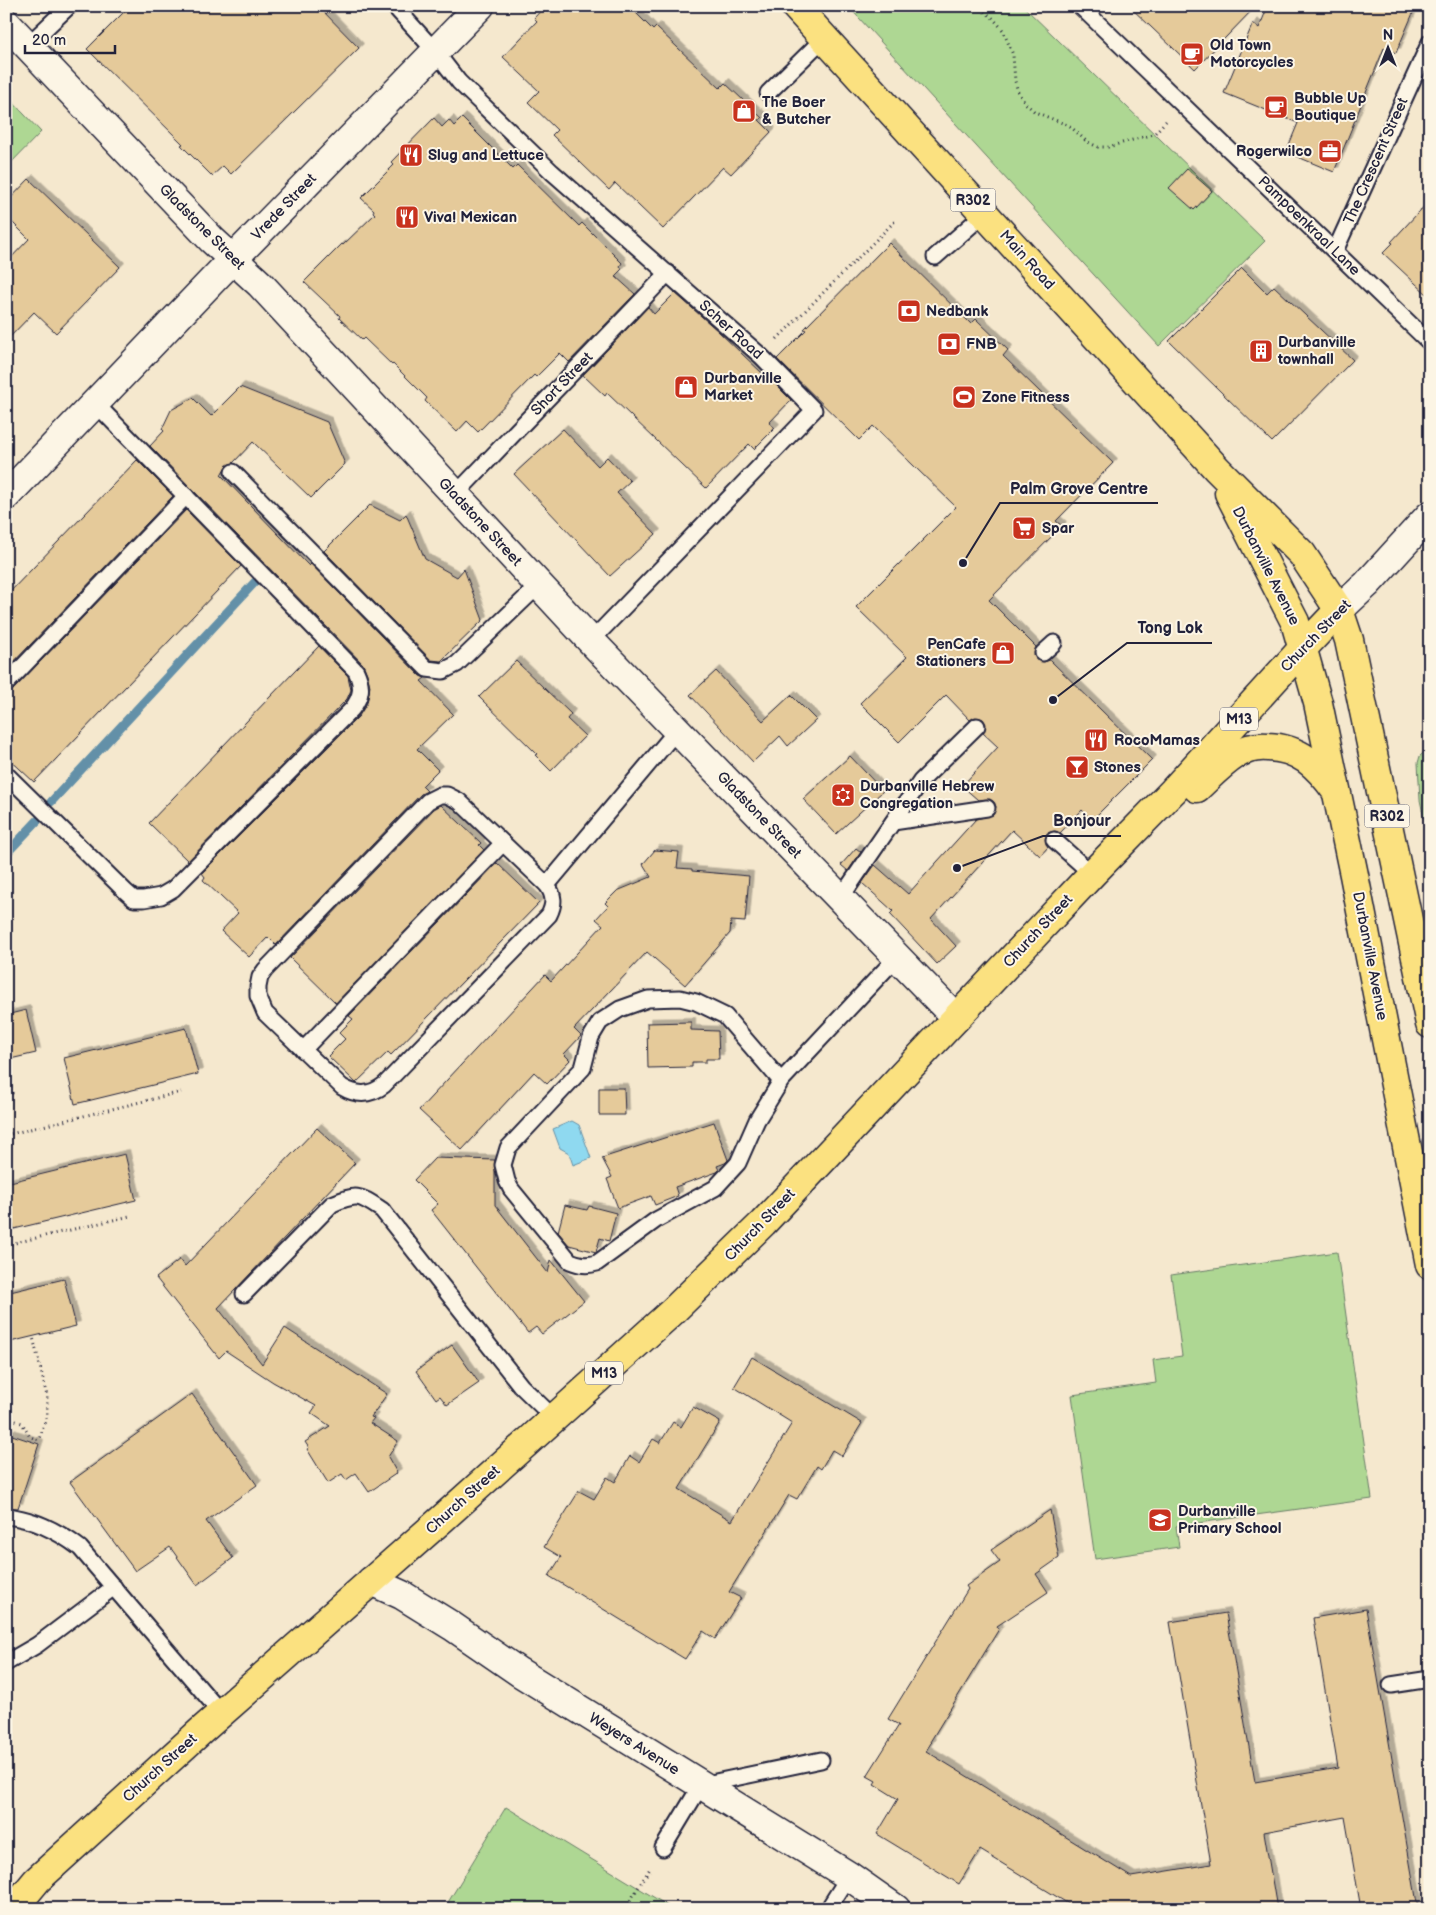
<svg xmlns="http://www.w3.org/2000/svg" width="1436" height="1915" viewBox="0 0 1436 1915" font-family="'Balsamiq Sans',sans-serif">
<defs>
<filter id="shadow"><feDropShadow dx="4.5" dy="-4.5" stdDeviation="0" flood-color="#0004"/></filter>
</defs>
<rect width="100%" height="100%" fill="#f5e8ce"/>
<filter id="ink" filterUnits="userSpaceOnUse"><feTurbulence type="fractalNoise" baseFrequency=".02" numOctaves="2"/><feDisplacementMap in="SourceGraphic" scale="10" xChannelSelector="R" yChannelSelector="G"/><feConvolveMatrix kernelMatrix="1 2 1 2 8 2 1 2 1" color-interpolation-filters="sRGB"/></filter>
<g filter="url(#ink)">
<!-- green -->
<g fill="#aed793" stroke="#687c67">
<polygon points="848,6 1023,6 1265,241 1159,346"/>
<polygon points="6,95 41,132 6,168"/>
<polygon points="1430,747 1430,846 1420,800 1418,763 1420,756"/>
<polygon points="1337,1252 1372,1499 1176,1526 1179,1547 1095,1559 1072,1395 1156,1383 1153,1360 1182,1356 1171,1275"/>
<polygon points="506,1807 673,1909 444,1909"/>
</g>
<!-- water -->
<polygon fill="#8fd9f0" stroke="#6390a8" points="572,1121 579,1125 591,1158 573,1165 569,1153 560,1148 553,1129"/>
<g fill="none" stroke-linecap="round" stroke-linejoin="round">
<!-- stream -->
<g stroke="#6390a8" stroke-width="9">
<polyline points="51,802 255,582"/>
<polyline points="6,854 38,820"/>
</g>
</g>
<!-- building -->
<g fill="#e5ca9a" stroke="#22223b" filter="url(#shadow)">
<polygon points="130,6 318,6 359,48 231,174 223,166 212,176 181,145 183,144 87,49"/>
<polygon points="545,6 629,6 653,30 656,27 720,88 725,83 762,118 759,120 771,132 731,174 723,167 663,229 615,183 609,190 552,135 557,130 528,102 539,91 503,57 537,21 534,18"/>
<polygon points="1129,6 1256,6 1195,69"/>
<polygon points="1268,6 1416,6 1396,53 1384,48 1334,172 1286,152 1298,123 1224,93 1253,23 1259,28"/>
<polygon points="434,118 442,127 449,120 454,126 462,118 513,169 517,165 579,226 582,223 622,263 620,266 622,269 615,276 635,294 569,362 560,353 536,377 534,375 478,432 467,421 457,432 425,401 427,398 393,364 392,365 364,338 362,340 339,318 340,316 304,282 342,244 343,245 375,214 373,212 374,210 361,198 394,165 391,162"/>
<polygon points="1187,169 1212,191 1194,210 1169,188"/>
<polygon points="29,179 120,267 56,333 34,312 6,341 6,263 29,239 6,216 6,203"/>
<polygon points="1430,200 1430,297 1383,253 1393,243 1391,242"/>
<polygon points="889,243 971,324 976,319 1008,350 1003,356 1113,463 1056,521 1062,526 989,600 1036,647 1034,654 1036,660 1044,662 1050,660 1152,760 1092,820 1082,810 1060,833 1055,831 1047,833 1045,839 1048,847 1040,856 1012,830 931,919 956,946 937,964 890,914 893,911 862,883 875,865 908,894 976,819 993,815 996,807 994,802 990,799 978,800 962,786 998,747 983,733 986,724 983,719 975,717 970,720 946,695 899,742 860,703 907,657 856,607 956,507 873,426 859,440 777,359 806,330 804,329"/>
<polygon points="1242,268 1267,293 1274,286 1353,360 1272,442 1169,341"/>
<polygon points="675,293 718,331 763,374 764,373 791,400 769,423 775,428 754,449 749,444 706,488 607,393 605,396 583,375 648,307 654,314"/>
<polygon points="240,387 327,422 345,464 311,498 253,442 233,463 226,466 221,475 309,566 311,564 420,676 425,678 421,681 453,714 417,749 438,770 422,786 427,791 421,794 276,945 268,937 249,957 221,931 238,913 203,880 205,877 202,873 359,716 367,703 370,686 367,674 363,664 150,446 164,431 162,429 171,410 193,398 211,416"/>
<polygon points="563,429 598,466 607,457 630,481 617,493 656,534 610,576 514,474"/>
<polygon points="137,460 173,496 6,670 6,596"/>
<polygon points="370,505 400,520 406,514 425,559 457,577 464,569 483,620 441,661 431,660 324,551"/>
<polygon points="186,510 241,566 34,782 6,756 6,693 13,690"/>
<polygon points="319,646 348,676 351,690 347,699 188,861 149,823"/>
<polygon points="516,661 571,714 567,719 585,736 551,771 535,755 537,754 479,697"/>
<polygon points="716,671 763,721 791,695 816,720 788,746 780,736 753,762 690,695"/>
<polygon points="850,756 883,791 836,834 803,799"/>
<polygon points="441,805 481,843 479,845 484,850 336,1003 290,958 434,809"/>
<polygon points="856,848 861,852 848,871 841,865"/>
<polygon points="655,850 679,852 677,868 692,869 692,871 749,876 745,922 731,921 730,933 685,985 647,952 574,1029 581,1036 564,1054 570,1060 547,1084 534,1072 462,1150 419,1110 545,975 551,981 603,925 596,919 608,906 605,903 617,891 651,877 643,864"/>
<polygon points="497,863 539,903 391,1055 388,1052 356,1083 328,1056 345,1039 339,1033 353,1019 349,1016"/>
<polygon points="26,1010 36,1053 6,1060 6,1015"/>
<polygon points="691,1022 691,1030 718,1031 719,1059 706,1059 706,1062 692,1062 692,1067 648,1068 647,1023"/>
<polygon points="186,1028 198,1074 75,1104 64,1058"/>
<polygon points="599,1088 624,1088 625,1115 599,1115"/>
<polygon points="714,1122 728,1160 725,1163 717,1166 719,1170 717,1172 675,1187 678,1196 655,1205 651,1196 618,1208 607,1179 612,1177 602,1158"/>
<polygon points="317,1128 355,1163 218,1308 262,1364 285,1328 387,1394 371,1417 374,1418 370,1423 398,1441 388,1457 397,1473 369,1492 356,1473 346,1480 342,1474 328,1483 307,1449 309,1448 305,1442 330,1426 311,1413 316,1406 273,1382 226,1351 219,1358 156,1278 180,1259 185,1266"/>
<polygon points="125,1154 136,1200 14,1229 6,1196 6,1183"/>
<polygon points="435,1158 495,1160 495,1205 548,1273 551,1260 584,1301 542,1334 536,1327 528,1333 431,1210 438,1204 414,1180"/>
<polygon points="565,1205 587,1210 589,1206 616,1213 609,1241 600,1238 596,1252 569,1245 558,1232"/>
<polygon points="64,1279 76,1326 6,1343 6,1293"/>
<polygon points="452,1345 479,1383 447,1405 440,1396 436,1399 416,1371"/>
<polygon points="752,1357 862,1423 842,1456 832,1450 821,1469 817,1466 797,1499 789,1495 729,1592 741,1598 715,1639 703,1631 685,1659 549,1576 561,1557 544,1547 579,1491 594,1499 607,1477 615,1482 630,1456 639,1462 653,1439 660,1443 673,1422 681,1427 693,1407 720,1422 679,1489 732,1521 792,1423 734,1387"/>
<polygon points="192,1394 257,1485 206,1521 233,1558 197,1585 170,1547 135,1571 70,1482"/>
<polygon points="6,1433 39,1444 18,1508 6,1507"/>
<polygon points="1050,1510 1059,1558 1036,1574 1048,1592 997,1626 999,1629 930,1742 931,1743 926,1751 1131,1877 1211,1864 1170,1622 1226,1613 1255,1782 1338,1768 1313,1618 1366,1609 1418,1909 1361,1909 1345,1817 1264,1832 1277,1909 1077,1909 980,1850 959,1884 877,1834 898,1799 874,1784 876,1781 867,1776 899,1725 888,1719 968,1589 966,1586 1000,1562 991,1550"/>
</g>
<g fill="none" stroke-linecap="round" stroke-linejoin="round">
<!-- service casing -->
<g stroke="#22223b" stroke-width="19">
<g id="service">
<polyline points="394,6 435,51 459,82 552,172 761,356 814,410 591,641"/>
<polyline points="1080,6 1430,343"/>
<polyline points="28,45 69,6"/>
<polyline points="768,93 824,38"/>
<polyline points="1335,251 1430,42"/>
<polyline points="935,257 985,213"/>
<polyline points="233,472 427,669 443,671 457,664 539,585"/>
<polyline points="455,495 668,273"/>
<polyline points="1043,653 1054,643"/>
<polyline points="6,684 186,496"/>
<path d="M6,774l119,117 9,8h10l17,-3 12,-7 179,-180c10,-13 11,-23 4,-38l-261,-268"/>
<path d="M440,795h7l12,6 88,84c7,10 8,18 2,30l-165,170c-14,11 -27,11 -42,2l-77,-74 -7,-17v-9l2,-10 5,-7 163,-169z"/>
<polyline points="893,822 987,808"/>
<polyline points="1054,840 1092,874"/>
<polyline points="547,885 677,730"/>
<polyline points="840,899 921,781 977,726"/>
<polyline points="303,1050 503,843"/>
<path d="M781,1081l-56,-65 -29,-14 -16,-4 -32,1 -28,10 -20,13 -9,15 -8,31 -75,80 -5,17 4,16 4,8 59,72c10,4 17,5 27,2l59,-43 59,-32 23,-25 19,-43 24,-39 116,-124"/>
<path d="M244,1294l88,-90c26,-11 27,-9 50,6l139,176 33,32"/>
<path d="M6,1516c29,3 52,15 74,32l141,165"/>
<polyline points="6,1663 37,1645 114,1587"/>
<polyline points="1391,1685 1430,1679"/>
<polyline points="663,1848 701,1785 821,1760"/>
<polyline points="828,1909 849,1876"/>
</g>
</g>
<!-- minor casing -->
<g stroke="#22223b" stroke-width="31">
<g id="minor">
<polyline points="6,23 212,240 260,284 591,641 956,1018"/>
<polyline points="6,496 233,259 480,6"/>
<polyline points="1339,610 1367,584 1430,515"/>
<polyline points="371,1581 402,1595 452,1626 519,1672 849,1876 896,1909"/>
</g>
</g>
<!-- primary casing -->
<g stroke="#22223b" stroke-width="31">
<g id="primary">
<polyline points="795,6 1217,469 1302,554 1339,610 1349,640 1430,1024"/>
<polyline points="1229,493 1295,622 1318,703 1354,875 1430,1265"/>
<path d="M1197,788c12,-11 24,-24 38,-33 10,-6 22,-9 33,-8 32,1 50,19 68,44"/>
<polyline points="13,1909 37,1880 201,1731 442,1519 672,1312 763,1223 1092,874 1173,791 1304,647 1339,610"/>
</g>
</g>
<!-- path -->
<g stroke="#22223b" stroke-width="3" stroke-dasharray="1 4" stroke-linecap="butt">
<polyline points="976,6 992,17 1003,30 1013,55 1015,81 1018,92 1025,103 1035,112 1070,126 1086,141 1098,147 1108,147 1154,134 1166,121"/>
<polyline points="777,339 896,220"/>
<polyline points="6,1068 12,1093 6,1094"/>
<polyline points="6,1135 181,1092"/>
<polyline points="6,1245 130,1216"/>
<polyline points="6,1418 22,1423 30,1437 39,1440 47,1415 47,1396 33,1337"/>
<polyline points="625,1909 651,1867"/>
</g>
<!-- service -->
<use href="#service" stroke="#fcf5e5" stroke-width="15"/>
<!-- minor -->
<use href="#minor" stroke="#fcf5e5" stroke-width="28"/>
<!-- primary -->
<use href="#primary" stroke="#fbe180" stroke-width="28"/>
</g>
</g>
<!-- icons -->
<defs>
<g id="cafe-square" transform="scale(1.25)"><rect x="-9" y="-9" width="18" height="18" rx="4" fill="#c8321e" stroke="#fcf5e5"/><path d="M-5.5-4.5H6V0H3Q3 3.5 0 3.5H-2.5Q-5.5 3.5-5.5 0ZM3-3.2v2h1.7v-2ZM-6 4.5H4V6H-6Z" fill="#fff"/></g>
<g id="shop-square" transform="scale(1.25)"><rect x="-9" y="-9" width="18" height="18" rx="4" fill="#c8321e" stroke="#fcf5e5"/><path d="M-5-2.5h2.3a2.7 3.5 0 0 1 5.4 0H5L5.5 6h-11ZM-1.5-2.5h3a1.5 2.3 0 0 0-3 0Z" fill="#fff"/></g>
<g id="office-square" transform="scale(1.25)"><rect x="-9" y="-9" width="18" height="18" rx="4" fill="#c8321e" stroke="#fcf5e5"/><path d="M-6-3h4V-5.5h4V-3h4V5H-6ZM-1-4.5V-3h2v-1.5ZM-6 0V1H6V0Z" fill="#fff"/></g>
<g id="restaurant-square" transform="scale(1.25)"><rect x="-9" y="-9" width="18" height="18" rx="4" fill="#c8321e" stroke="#fcf5e5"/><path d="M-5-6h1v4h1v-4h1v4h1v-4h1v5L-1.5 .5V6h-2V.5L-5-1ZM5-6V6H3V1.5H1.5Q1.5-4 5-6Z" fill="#fff"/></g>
<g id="bank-square" transform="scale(1.25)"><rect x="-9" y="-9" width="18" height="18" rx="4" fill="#c8321e" stroke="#fcf5e5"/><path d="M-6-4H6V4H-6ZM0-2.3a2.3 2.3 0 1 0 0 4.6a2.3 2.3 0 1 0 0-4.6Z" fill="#fff"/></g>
<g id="building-square" transform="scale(1.25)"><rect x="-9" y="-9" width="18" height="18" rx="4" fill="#c8321e" stroke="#fcf5e5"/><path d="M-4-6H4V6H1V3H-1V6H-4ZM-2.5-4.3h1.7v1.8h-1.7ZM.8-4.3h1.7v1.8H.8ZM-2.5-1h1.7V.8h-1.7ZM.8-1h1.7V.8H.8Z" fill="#fff"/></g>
<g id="stadium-square" transform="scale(1.25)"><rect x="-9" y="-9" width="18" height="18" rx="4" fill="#c8321e" stroke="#fcf5e5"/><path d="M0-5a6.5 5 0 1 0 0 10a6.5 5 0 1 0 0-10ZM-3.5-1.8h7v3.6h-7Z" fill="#fff"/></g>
<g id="supermarket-square" transform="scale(1.25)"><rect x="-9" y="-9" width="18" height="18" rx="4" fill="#c8321e" stroke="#fcf5e5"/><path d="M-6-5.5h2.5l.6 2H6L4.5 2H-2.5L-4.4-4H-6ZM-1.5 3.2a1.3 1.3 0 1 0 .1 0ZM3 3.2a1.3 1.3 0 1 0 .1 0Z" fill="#fff"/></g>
<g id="bar-square" transform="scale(1.25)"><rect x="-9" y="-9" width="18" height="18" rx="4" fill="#c8321e" stroke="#fcf5e5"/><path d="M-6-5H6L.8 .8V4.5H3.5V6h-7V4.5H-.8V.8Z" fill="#fff"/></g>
<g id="synagogue-square" transform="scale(1.25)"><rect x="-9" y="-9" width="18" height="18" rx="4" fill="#c8321e" stroke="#fcf5e5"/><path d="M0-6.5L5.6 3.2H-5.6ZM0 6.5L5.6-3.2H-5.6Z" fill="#fff"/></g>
<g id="school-square" transform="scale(1.25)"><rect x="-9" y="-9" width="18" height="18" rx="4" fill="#c8321e" stroke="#fcf5e5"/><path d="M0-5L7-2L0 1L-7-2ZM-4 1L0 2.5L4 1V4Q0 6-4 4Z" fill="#fff"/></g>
</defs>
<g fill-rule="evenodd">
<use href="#cafe-square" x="1192" y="54"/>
<use href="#cafe-square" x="1276" y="107"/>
<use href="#shop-square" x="744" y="111"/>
<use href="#office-square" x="1330" y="151"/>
<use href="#restaurant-square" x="411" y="155"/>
<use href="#restaurant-square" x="407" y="217"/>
<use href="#bank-square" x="909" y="311"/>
<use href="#bank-square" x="949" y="344"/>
<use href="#building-square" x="1261" y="351"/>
<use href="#shop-square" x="686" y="387"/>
<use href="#stadium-square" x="964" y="397"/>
<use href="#supermarket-square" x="1024" y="528"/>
<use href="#shop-square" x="1003" y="653"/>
<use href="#restaurant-square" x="1096" y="740"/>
<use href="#bar-square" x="1077" y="767"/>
<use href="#synagogue-square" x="843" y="795"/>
<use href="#school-square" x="1160" y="1520"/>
</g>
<g text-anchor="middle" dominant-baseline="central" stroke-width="4" stroke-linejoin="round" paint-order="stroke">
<!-- shield labels -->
<g fill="#fcf5e5" stroke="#63616e" stroke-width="1">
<rect x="950.5" y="188.5" width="45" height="23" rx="4"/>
<rect x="1220" y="707.5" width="38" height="23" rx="4"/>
<rect x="1364.5" y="804.5" width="45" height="23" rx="4"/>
<rect x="585" y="1361.5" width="38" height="23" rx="4"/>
</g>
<g font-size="14" font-weight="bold" fill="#22223b">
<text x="973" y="200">R302</text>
<text x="1239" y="719">M13</text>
<text x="1387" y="816">R302</text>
<text x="604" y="1373">M13</text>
</g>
<!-- poi labels -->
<g font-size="15" font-weight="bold" fill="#22223b" stroke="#fcf5e5" text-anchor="start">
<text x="1210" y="45">Old Town<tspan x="1210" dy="17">Motorcycles</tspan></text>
<text x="1294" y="98">Bubble Up<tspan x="1294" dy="17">Boutique</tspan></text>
<text x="762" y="102">The Boer<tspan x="762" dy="17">&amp; Butcher</tspan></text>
<text x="1312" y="151" text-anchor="end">Rogerwilco</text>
<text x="428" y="155">Slug and Lettuce</text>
<text x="424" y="217">Viva! Mexican</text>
<text x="926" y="311">Nedbank</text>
<text x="1278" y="342">Durbanville<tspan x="1278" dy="17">townhall</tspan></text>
<text x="966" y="344">FNB</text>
<text x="704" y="378">Durbanville<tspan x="704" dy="17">Market</tspan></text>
<text x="982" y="397">Zone Fitness</text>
<text x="1042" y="528">Spar</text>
<text x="986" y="644" text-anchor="end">PenCafe<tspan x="986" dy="17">Stationers</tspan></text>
<text x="1114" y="740">RocoMamas</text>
<text x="1094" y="767">Stones</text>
<text x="860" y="786">Durbanville Hebrew<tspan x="860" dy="17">Congregation</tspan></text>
<text x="1178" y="1511">Durbanville<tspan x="1178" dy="17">Primary School</tspan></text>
</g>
<!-- street labels -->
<g font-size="15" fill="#22223b" stroke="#fcf5e5">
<text transform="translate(1376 161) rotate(-66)">The Crescent Street</text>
<text transform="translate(284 207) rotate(-46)">Vrede Street</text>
<text transform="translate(1309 226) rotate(44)">Pampoenkraal Lane</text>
<text transform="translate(202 227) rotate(45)">Gladstone Street</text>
<text transform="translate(1027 260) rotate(48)">Main Road</text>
<text transform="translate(731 330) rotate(42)">Scher Road</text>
<text transform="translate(562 384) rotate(-46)">Short Street</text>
<text transform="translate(480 522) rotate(47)">Gladstone Street</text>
<text transform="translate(1266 566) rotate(63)">Durbanville Avenue</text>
<text transform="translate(1316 636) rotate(-46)">Church Street</text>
<text transform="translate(759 815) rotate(46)">Gladstone Street</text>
<text transform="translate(1038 931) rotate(-47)">Church Street</text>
<text transform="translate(1370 956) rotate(79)">Durbanville Avenue</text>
<text transform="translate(760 1225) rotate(-46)">Church Street</text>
<text transform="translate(463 1500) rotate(-42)">Church Street</text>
<text transform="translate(634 1744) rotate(32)">Weyers Avenue</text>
<text transform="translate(160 1768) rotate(-42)">Church Street</text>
</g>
</g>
<!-- callouts -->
<path fill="none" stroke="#22223b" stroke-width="2" d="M963 563L1000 503H1158M1053 700L1127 643H1212M957 868L1043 836H1121"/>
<g fill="#22223b" stroke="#fcf5e5" stroke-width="2">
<circle cx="963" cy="563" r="5"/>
<circle cx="1053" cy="700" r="5"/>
<circle cx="957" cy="868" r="5"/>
</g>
<g font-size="16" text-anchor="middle" font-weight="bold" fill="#22223b" stroke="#fcf5e5" stroke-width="4" stroke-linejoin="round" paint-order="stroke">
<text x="1079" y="494">Palm Grove Centre</text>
<text x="1170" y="633">Tong Lok</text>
<text x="1082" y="826">Bonjour</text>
</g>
<!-- margin -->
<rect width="1436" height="1915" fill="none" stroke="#fcf5e5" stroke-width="25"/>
<rect x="12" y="12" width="1411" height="1890" fill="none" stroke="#22223b" stroke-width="2" filter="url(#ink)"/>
<!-- north arrow -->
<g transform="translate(1388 48)" stroke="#fcf5e5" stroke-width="4" paint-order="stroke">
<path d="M0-4L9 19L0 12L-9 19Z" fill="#22223b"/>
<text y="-8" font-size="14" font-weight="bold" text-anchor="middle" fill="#22223b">N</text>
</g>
<!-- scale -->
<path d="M25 45v8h90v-8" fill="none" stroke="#22223b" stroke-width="2.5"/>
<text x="32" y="45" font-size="15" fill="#22223b" stroke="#fcf5e5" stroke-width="4" paint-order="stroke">20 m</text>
</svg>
